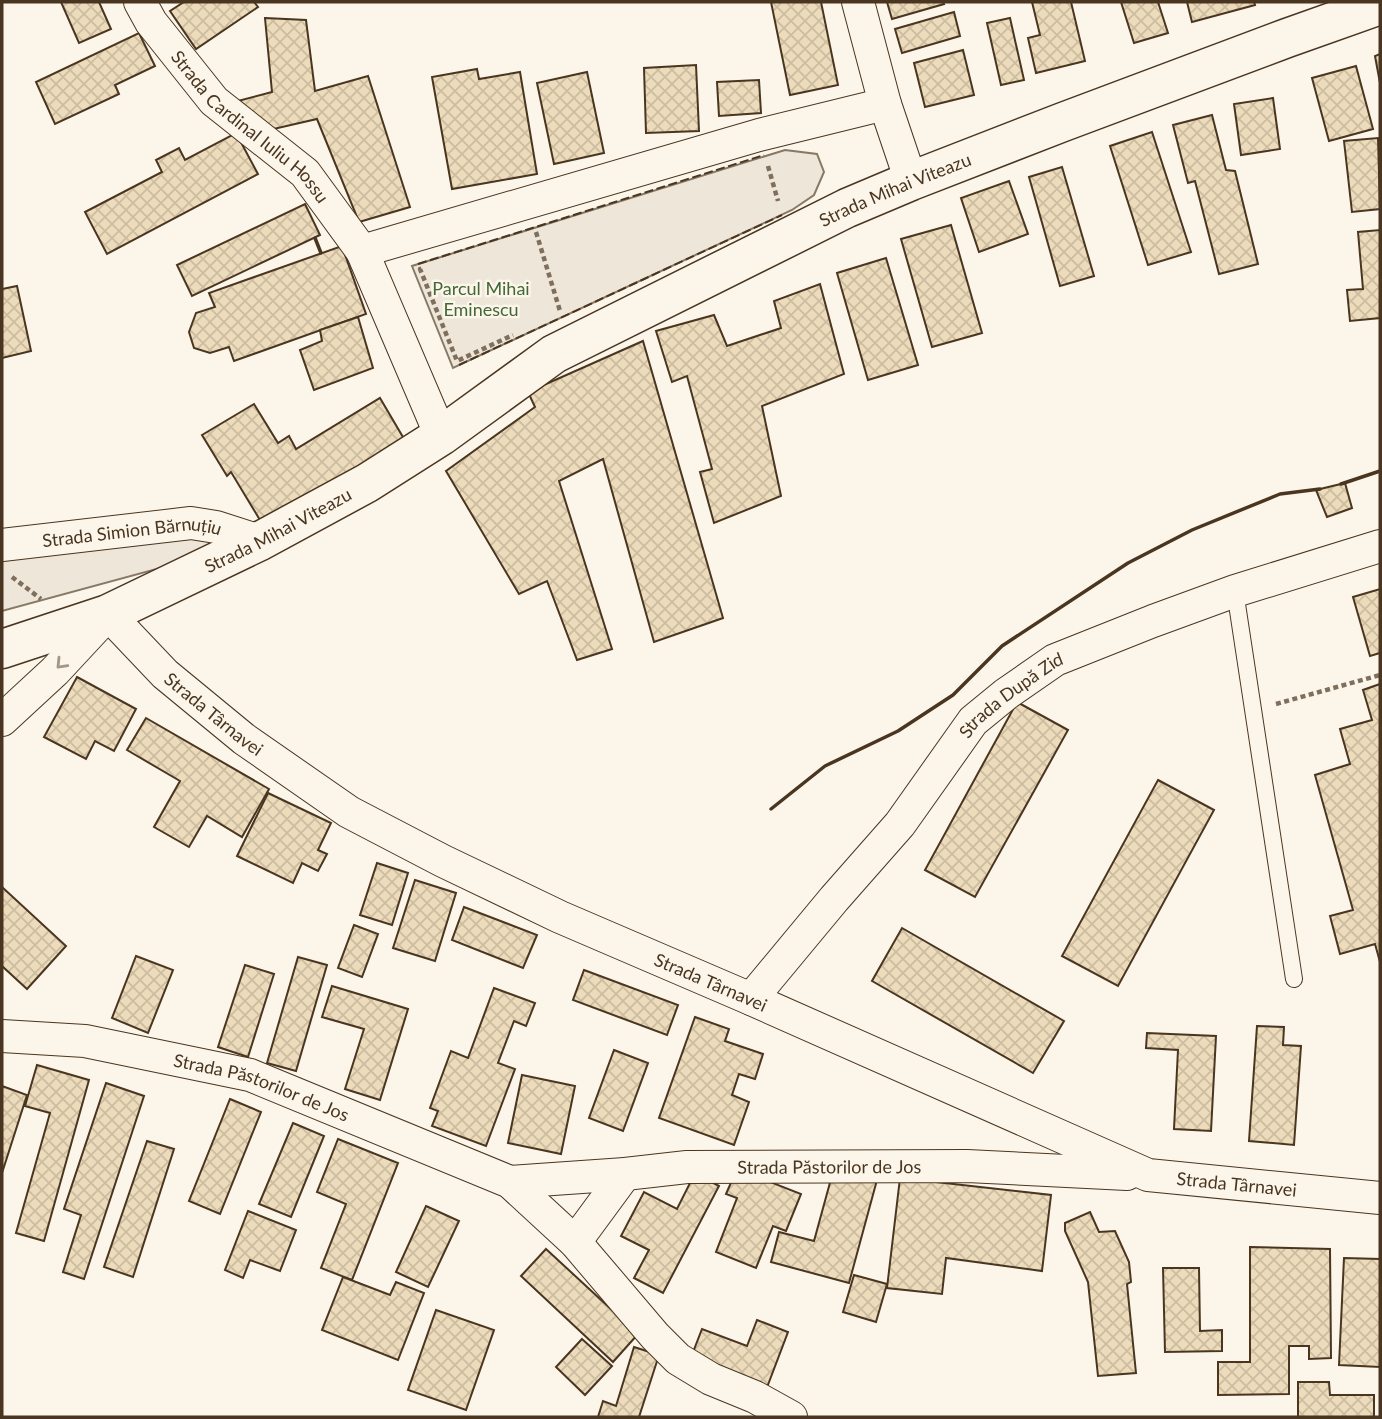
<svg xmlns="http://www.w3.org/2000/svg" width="1382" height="1419" viewBox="0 0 1382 1419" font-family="Lato,sans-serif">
<defs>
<pattern id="building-cross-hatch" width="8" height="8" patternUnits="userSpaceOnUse" patternTransform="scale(1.75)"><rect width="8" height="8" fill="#ecdcbc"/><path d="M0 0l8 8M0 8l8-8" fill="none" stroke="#ccbda1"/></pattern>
</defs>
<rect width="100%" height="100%" fill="#fbf6e9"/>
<!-- park -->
<g fill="#ede6d9" stroke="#887966" stroke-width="2">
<polygon points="785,150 817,154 824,172 814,195 792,210 453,368 412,266"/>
<polygon points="191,523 260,541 2,611 2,545"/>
</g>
<!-- building -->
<g fill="url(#building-cross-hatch)" stroke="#4a3520" stroke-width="2">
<polygon points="61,2 99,2 111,29 79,43"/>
<polygon points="184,2 254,2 258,7 196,49 170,11"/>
<polygon points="771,2 821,2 838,85 790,95"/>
<polygon points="887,2 943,2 944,4 892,19"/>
<polygon points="1032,2 1071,2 1085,61 1036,73 1028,38 1040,35"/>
<polygon points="1121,2 1158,2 1168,33 1134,43"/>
<polygon points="1187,2 1254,2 1255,5 1192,22"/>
<polygon points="954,12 960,36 902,53 895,29"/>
<polygon points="265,18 306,20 315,91 368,76 410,207 359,222 317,119 265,131 234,102 272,92"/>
<polygon points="1010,18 1024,80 1001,85 987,23"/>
<polygon points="139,33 155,66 115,85 119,94 55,124 36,82"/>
<polygon points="963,50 974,95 925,107 914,63"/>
<polygon points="1380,54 1380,83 1375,56"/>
<polygon points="696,65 699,131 646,133 644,68"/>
<polygon points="1356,66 1373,129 1329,141 1312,78"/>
<polygon points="477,69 479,79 520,72 537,174 452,189 432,77"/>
<polygon points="587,72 604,153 554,164 537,83"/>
<polygon points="759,80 761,113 719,116 717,82"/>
<polygon points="1273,98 1280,149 1241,155 1234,104"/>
<polygon points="1212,115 1226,170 1235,171 1258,264 1219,274 1195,181 1188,183 1173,125"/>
<polygon points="1152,132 1191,252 1148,265 1110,146"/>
<polygon points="236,133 258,174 107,254 85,212 162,172 156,160 179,148 185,160"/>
<polygon points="1378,138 1380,209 1352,212 1344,141"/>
<polygon points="1062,167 1094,276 1060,286 1029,177"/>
<polygon points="1009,181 1028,234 979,252 961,198"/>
<polygon points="305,204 320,235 192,296 177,265"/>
<polygon points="951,225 982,333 932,347 901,239"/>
<polygon points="1380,230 1380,318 1350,321 1347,290 1363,289 1358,232"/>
<polygon points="342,246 366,314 234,361 229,347 210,353 194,348 189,332 196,313 215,307 209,293"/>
<polygon points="886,258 918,365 868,380 837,273"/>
<polygon points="820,284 844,374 762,406 781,496 714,523 700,472 712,469 687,376 672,382 656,331 714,315 727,346 781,328 774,301"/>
<polygon points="17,286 31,351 2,358 2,289"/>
<polygon points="358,317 373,368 314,390 300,350 322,341 320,330"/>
<polygon points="643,341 723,618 654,642 603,459 559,481 612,649 577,660 547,581 519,594 446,471 535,407 528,392"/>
<polygon points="380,398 407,444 266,530 231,472 227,476 202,435 254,404 278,443 289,436 296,449"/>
<polygon points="1345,483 1352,508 1327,517 1316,490"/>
<polygon points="1380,589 1380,653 1370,656 1353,597"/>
<polygon points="77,677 136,709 114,751 95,741 86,759 44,737"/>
<polygon points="1380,684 1380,962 1375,944 1340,954 1330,916 1353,910 1315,775 1350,764 1340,729 1372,720 1363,690"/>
<polygon points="1017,702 1068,730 975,897 925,870"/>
<polygon points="146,718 269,789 242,837 207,816 189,847 154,827 180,781 127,750"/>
<polygon points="1158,780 1214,810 1118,986 1062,956"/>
<polygon points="268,793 331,823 318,850 327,854 318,871 302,863 293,883 237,856"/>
<polygon points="377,863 408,873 392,925 360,915"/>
<polygon points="415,880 456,893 435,961 393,948"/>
<polygon points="2,887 66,946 27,989 2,966"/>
<polygon points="464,907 537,935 523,968 452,940"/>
<polygon points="354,925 378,934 362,977 338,968"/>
<polygon points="902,928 1064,1021 1033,1073 872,981"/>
<polygon points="136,956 173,970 148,1033 112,1018"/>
<polygon points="298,957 327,965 296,1071 267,1063"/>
<polygon points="245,965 274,974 248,1057 218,1047"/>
<polygon points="584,970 678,1005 667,1035 573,1000"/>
<polygon points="332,986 408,1009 380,1100 345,1089 364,1029 322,1017"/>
<polygon points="494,988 535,1003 526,1026 514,1021 498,1063 515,1069 486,1146 432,1126 438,1111 430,1108 451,1051 468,1058"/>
<polygon points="695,1017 729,1029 725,1041 763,1054 755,1079 739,1074 732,1095 749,1102 734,1145 659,1118"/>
<polygon points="1257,1026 1284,1027 1283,1045 1301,1046 1294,1145 1249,1141"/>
<polygon points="1147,1033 1216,1036 1211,1131 1174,1129 1178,1050 1146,1048"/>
<polygon points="614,1050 648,1063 623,1131 589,1118"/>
<polygon points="37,1065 89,1080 44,1241 16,1233 50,1113 25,1106"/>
<polygon points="522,1075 575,1086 561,1154 508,1143"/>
<polygon points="106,1083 144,1096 84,1279 63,1272 81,1215 64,1209"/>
<polygon points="2,1086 27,1095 2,1173"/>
<polygon points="230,1099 261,1112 220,1214 189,1201"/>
<polygon points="293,1123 324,1136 291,1217 259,1204"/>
<polygon points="338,1139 398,1163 352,1280 321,1268 346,1204 317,1192"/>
<polygon points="147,1141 174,1149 133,1277 104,1267"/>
<polygon points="834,1168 877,1180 849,1283 771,1262 779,1232 814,1241"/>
<polygon points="737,1169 801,1194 786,1231 773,1226 756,1268 716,1252 737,1198 726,1194"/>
<polygon points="695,1173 719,1186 663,1293 634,1278 649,1250 621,1236 644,1192 677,1209"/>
<polygon points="900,1178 1051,1195 1042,1271 946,1258 942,1294 887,1288"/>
<polygon points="426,1206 459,1221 428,1287 396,1272"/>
<polygon points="248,1211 296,1230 280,1271 250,1260 243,1278 225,1270"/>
<polygon points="1090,1212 1099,1232 1115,1231 1129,1262 1131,1282 1127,1284 1136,1373 1098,1376 1088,1282 1065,1231 1065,1223"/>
<polygon points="1250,1247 1330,1249 1331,1358 1309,1359 1309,1346 1289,1346 1289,1394 1218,1395 1218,1362 1250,1362"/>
<polygon points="546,1249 638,1334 613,1362 521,1276"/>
<polygon points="1344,1258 1380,1259 1380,1367 1339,1365"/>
<polygon points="1163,1268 1199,1268 1200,1331 1222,1330 1222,1351 1165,1352"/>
<polygon points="854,1275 887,1284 876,1322 843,1312"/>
<polygon points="343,1277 390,1295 396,1282 424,1293 398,1360 322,1330"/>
<polygon points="436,1310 494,1330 466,1410 408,1390"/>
<polygon points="757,1320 788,1332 766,1390 690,1360 702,1329 747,1346"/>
<polygon points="582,1339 612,1366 585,1395 556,1367"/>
<polygon points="634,1347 659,1355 639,1417 598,1417 603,1401 616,1406"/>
<polygon points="1298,1382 1329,1382 1330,1395 1374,1395 1374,1417 1298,1417"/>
</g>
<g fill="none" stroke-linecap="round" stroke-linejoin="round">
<!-- lane casing -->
<g stroke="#4a3520" stroke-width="18">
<polyline id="lane" points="1235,591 1294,979"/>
</g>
<!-- street casing -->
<g stroke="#4a3520" stroke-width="34">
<g id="street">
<path id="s1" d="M140,2l11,20 63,79 91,72 57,78"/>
<polyline points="858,2 885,104 911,181"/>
<polyline points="441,436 362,251 759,135 885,104"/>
<path id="s2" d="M2,545l189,-22 25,4 44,14"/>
<path id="s3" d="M2,720l53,-49 53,-57 57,60 79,65 105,73 94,49 117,56 191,82 397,176 232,23"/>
<path id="s4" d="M751,999l83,-100 66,-75 73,-103 33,-27 49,-34 98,-39 82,-30 145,-45"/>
<path id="s5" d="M2,1036l83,5 165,34 260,107 65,60 80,94 23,23 33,20 44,18 36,20"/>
<path id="s6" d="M510,1182l115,-8 62,-7 280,-1 160,8"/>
<polyline points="575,1242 625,1174"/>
</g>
</g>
<!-- primary casing -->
<g stroke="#4a3520" stroke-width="41">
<g id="primary">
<path id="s7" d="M2,649l106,-35 152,-73 107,-58 74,-47 113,-82 293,-146 64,-27 152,-59 224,-84 93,-33"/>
</g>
</g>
<!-- path -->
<g stroke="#7f6f5c" stroke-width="4.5" stroke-dasharray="5 3.5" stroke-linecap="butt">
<polyline points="768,166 778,201"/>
<polyline points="536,232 560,311"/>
<polyline points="421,269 420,269 457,361 513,335"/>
<polyline points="12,577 41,599"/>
<polyline points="1276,704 1380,675"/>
</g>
<!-- lane -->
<use href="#lane" stroke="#fbf6e9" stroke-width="16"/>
<!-- street -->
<use href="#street" stroke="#fbf6e9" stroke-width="32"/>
<!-- primary -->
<use href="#primary" stroke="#fbf6e9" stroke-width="38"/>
<!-- fence -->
<g stroke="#4a3520" stroke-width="2" stroke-dasharray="9 3.5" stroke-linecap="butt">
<polyline points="418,264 764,155"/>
<polyline points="459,365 782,215"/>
</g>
<!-- wall -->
<g stroke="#4a3520" stroke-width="3.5">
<polyline points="315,238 321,253"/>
<polyline points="1341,484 1380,471"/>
<polyline points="771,809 825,766 898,731 953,695 1002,646 1128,563 1192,530 1280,494 1320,489"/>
</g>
</g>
<!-- one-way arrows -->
<defs><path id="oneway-chevron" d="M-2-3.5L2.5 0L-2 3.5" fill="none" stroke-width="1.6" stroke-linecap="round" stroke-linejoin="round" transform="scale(1.75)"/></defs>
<use stroke="#a29684" href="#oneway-chevron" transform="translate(61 664) rotate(134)"/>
<g text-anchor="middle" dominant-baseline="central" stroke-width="5" stroke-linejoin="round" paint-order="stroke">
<!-- street labels -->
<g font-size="18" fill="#4a3520" stroke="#fbf6e9">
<text stroke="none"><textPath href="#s1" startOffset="168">Strada Cardinal Iuliu Hossu</textPath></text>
<text stroke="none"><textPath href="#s7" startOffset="1008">Strada Mihai Viteazu</textPath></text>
<text stroke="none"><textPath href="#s7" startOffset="301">Strada Mihai Viteazu</textPath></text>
<text stroke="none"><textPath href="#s2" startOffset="131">Strada Simion Bărnuțiu</textPath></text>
<text stroke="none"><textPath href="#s4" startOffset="402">Strada După Zid</textPath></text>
<text stroke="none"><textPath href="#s3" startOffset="296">Strada Târnavei</textPath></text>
<text stroke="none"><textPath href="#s3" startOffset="863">Strada Târnavei</textPath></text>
<text stroke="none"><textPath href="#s5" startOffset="266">Strada Păstorilor de Jos</textPath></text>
<text stroke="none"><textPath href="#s6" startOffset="320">Strada Păstorilor de Jos</textPath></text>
<text stroke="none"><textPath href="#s3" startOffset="1430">Strada Târnavei</textPath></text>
</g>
<!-- park labels -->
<g font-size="18" fill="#436837" stroke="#fbf6e9">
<text x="481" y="288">Parcul Mihai<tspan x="481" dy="21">Eminescu</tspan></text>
</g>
</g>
<!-- border -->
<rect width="1382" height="1419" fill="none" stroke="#4a3520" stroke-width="7"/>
</svg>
